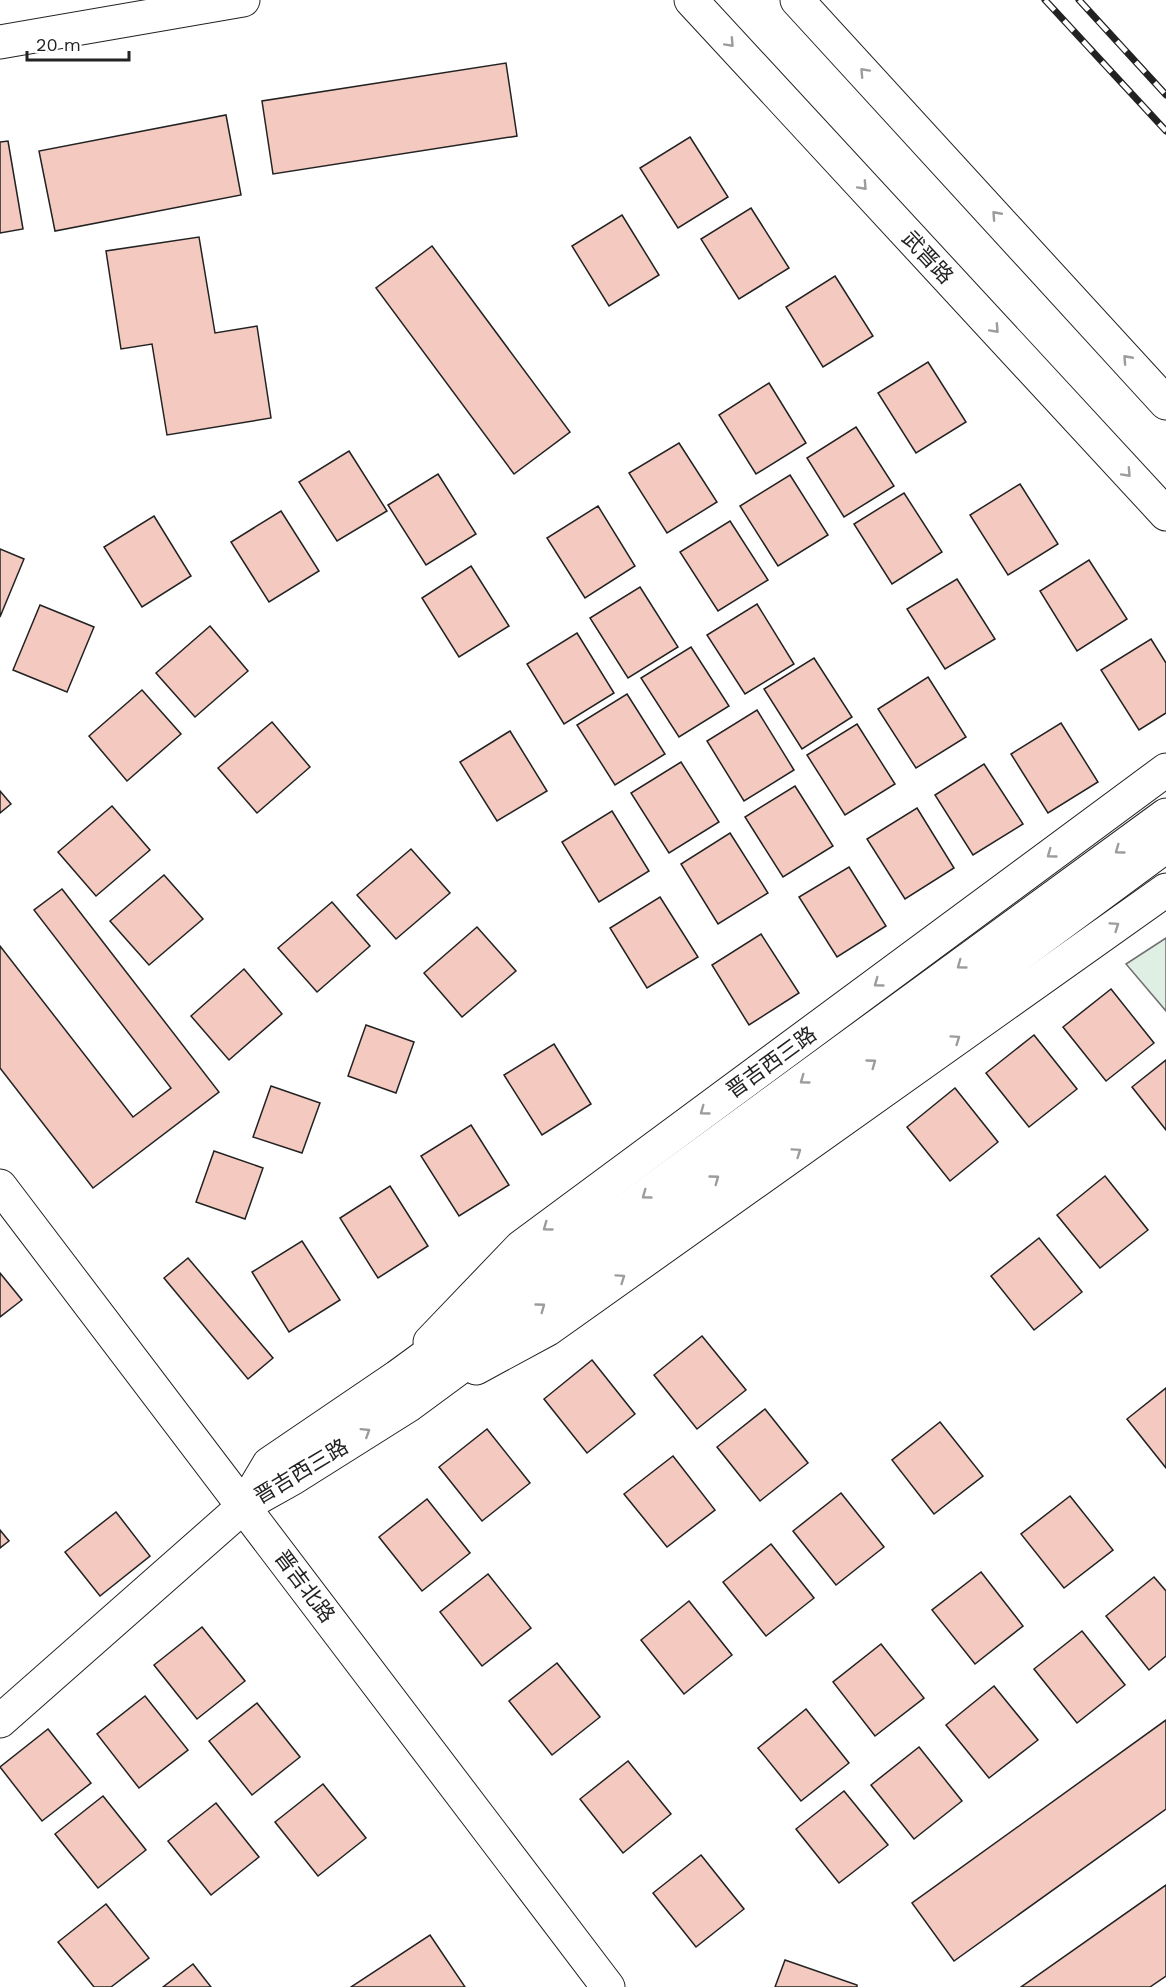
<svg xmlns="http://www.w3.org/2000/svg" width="1166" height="1987" viewBox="0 0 1166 1987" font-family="'Work Sans','Noto Sans SC',sans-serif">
<rect width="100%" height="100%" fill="#fff"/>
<!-- green -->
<polygon fill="#e0efe3" stroke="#6f6f6f" stroke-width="1.5" points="1166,938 1166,1011 1126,964"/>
<!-- building -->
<g fill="#f3c9c0" stroke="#222" stroke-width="1.5">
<polygon points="506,63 517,136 273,174 262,101"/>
<polygon points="226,115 241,195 55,231 39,151"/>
<polygon points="690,137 728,197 678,228 640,168"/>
<polygon points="8,141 23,229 0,233 0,142"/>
<polygon points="751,208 789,268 739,299 701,239"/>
<polygon points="622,215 659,275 609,306 572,246"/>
<polygon points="199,237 215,333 257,326 271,418 167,435 152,344 121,349 106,251"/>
<polygon points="432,246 570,432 514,474 376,288"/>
<polygon points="835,276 873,336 823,367 786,307"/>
<polygon points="928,362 966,422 916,453 878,393"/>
<polygon points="769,383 806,443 756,474 719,415"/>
<polygon points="856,427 894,486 844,517 807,458"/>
<polygon points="679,443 717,502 667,533 629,473"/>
<polygon points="349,451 387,511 337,541 299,482"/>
<polygon points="438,474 476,534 426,565 388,505"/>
<polygon points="790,475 828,535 778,566 740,506"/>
<polygon points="1020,484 1058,544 1008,575 970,515"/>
<polygon points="904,493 942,552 892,584 854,524"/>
<polygon points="598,506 635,566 585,598 547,538"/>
<polygon points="281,511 319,571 269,602 231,542"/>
<polygon points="154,516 191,576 142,607 104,547"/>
<polygon points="730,521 768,580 718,611 680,552"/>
<polygon points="0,549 24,559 0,617"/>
<polygon points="1089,560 1127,619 1077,651 1040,591"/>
<polygon points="471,566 509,626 459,657 422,598"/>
<polygon points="957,579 995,639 945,669 907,609"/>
<polygon points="640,587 678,647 628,678 590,618"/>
<polygon points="757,604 794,664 745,694 707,635"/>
<polygon points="40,605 94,627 67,692 13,670"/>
<polygon points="210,626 248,671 195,717 156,673"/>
<polygon points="577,633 614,693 564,724 527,664"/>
<polygon points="1151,639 1166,663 1166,713 1139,730 1101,670"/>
<polygon points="691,647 729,706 679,737 641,678"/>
<polygon points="814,658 852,717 802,749 764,689"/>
<polygon points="928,677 966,737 916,768 878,709"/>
<polygon points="142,690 181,734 127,781 89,736"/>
<polygon points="627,694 665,754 615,785 577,725"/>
<polygon points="757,710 794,770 744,801 707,741"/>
<polygon points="272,722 310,767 257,813 218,768"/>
<polygon points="1061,723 1098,782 1048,813 1011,754"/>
<polygon points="857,724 895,784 845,815 807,755"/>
<polygon points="510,731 547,791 497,821 460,762"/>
<polygon points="681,762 719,822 669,853 631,793"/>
<polygon points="984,764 1023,824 973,855 935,795"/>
<polygon points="795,786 833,846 783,877 745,817"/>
<polygon points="0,791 11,804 0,813"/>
<polygon points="112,806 150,850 96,896 58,852"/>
<polygon points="917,808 954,868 905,899 867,839"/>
<polygon points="612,811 649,871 599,902 562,842"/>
<polygon points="730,833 768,893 718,924 681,864"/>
<polygon points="411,849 450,893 396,939 357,895"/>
<polygon points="849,867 886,926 837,957 799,897"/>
<polygon points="164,875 203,919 149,965 110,921"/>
<polygon points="62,889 219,1092 93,1188 0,1068 0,946 133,1117 171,1088 34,910"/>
<polygon points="660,897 698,957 647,988 610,928"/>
<polygon points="332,902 370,946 317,992 278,948"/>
<polygon points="477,927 516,971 462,1017 424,973"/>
<polygon points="761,934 799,993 749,1025 712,965"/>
<polygon points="244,969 282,1014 229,1060 191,1016"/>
<polygon points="1111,989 1154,1043 1106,1081 1063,1027"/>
<polygon points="366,1025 414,1042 396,1093 348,1076"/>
<polygon points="1034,1035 1077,1089 1029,1127 986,1073"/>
<polygon points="554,1044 591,1104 542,1135 504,1075"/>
<polygon points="1166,1060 1166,1130 1132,1087"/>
<polygon points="271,1086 320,1103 302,1153 253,1137"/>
<polygon points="955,1088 998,1142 950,1181 907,1127"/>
<polygon points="471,1125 509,1185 459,1216 421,1156"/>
<polygon points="214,1151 263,1168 245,1219 196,1202"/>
<polygon points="1105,1176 1148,1230 1100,1268 1057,1215"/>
<polygon points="390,1186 428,1246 378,1278 340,1218"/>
<polygon points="1039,1238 1082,1292 1034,1330 991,1276"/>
<polygon points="302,1241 340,1300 289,1332 252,1272"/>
<polygon points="188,1258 273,1358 248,1379 164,1278"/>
<polygon points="0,1273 22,1300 0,1317"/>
<polygon points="702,1336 746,1390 697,1429 654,1375"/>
<polygon points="592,1360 635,1414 587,1453 544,1399"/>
<polygon points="1166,1388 1166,1468 1127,1419"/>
<polygon points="765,1409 808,1463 760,1501 717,1447"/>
<polygon points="940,1422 983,1476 934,1514 892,1460"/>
<polygon points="487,1429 530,1483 482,1521 439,1467"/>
<polygon points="673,1456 715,1510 667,1547 624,1494"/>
<polygon points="841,1493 884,1547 836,1585 793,1531"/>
<polygon points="1070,1496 1113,1550 1064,1588 1021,1534"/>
<polygon points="427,1499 470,1553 422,1591 379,1537"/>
<polygon points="116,1512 150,1556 100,1596 65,1552"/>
<polygon points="0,1530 9,1541 0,1548"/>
<polygon points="771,1544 814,1598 766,1636 723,1582"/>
<polygon points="981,1572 1023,1626 975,1664 932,1610"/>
<polygon points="488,1574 531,1628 482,1666 440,1612"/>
<polygon points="1154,1577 1166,1591 1166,1656 1149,1670 1106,1616"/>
<polygon points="689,1601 732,1655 684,1694 641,1640"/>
<polygon points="202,1627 245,1681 197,1719 154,1665"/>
<polygon points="1082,1631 1125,1685 1077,1723 1034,1669"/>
<polygon points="881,1644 924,1698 875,1736 833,1682"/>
<polygon points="557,1663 600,1717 552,1755 509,1701"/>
<polygon points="994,1686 1038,1740 989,1778 946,1725"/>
<polygon points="145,1696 188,1750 139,1788 97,1734"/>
<polygon points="257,1703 300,1757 252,1795 209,1741"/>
<polygon points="806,1709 849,1763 801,1801 758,1748"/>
<polygon points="1166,1720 1166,1809 954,1961 912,1903"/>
<polygon points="48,1729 91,1783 42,1821 0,1767"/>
<polygon points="919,1747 962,1801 914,1839 871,1785"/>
<polygon points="628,1761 671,1814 623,1853 580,1799"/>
<polygon points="323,1784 366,1838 318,1876 275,1822"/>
<polygon points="844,1791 888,1845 839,1883 796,1829"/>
<polygon points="103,1796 146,1850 98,1888 55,1834"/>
<polygon points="216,1803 259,1857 211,1895 168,1841"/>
<polygon points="701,1855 744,1909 696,1947 653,1893"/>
<polygon points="1166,1885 1166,1976 1150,1987 1021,1987"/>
<polygon points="106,1904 149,1958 111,1987 94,1987 58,1942"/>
<polygon points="430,1935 465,1987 351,1987"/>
<polygon points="785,1960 857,1985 857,1987 775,1987"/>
<polygon points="193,1964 211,1987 163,1987"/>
</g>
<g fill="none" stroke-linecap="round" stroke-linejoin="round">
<!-- minor casing -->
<g stroke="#222" stroke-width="35">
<g id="minor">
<polyline points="691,0 1166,514"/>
<polyline points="797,0 1166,403"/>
<polyline points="0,42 243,0"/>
<polyline points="0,1186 608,1987"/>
<polyline points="430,1342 521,1247 1166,770"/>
<polyline points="476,1368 548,1329 1166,890"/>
<polyline points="0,1721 244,1506"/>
</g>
</g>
<!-- major casing -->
<g stroke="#222" stroke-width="35">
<g id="major">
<polyline points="245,1505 293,1478 409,1405 1166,846"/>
<polyline points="244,1506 269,1464 397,1377 1166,815"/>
</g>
</g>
<!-- minor -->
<use href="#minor" stroke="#fff" stroke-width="33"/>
<!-- major -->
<use href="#major" stroke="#fff" stroke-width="33"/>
<!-- rail casing -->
<g stroke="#222" stroke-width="7">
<g id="rail">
<polyline points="1045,0 1166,131"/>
<polyline points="1079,0 1166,95"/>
</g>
</g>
<!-- rail -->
<use href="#rail" stroke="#fff" stroke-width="4.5" stroke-dasharray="14" stroke-linecap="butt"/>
</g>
<!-- one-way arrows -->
<defs><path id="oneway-chevron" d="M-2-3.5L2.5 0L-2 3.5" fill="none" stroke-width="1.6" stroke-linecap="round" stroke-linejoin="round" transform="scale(1.5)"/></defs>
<g stroke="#9c9c9c">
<use href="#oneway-chevron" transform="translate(730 43) rotate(47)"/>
<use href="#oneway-chevron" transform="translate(864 72) rotate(-133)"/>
<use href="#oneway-chevron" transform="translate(863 186) rotate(47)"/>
<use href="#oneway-chevron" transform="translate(996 215) rotate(-132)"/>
<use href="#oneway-chevron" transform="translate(995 329) rotate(47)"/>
<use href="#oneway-chevron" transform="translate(1127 359) rotate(-132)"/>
<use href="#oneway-chevron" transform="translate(1127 473) rotate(47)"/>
<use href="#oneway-chevron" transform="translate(1119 850) rotate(144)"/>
<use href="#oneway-chevron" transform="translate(1051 854) rotate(144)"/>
<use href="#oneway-chevron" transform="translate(1115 926) rotate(-35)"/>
<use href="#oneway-chevron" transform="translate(961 965) rotate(144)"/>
<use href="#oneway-chevron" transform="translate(878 983) rotate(144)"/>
<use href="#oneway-chevron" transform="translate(956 1039) rotate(-35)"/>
<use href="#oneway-chevron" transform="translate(872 1063) rotate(-36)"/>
<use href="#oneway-chevron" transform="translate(804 1080) rotate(144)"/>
<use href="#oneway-chevron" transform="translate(704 1111) rotate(144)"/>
<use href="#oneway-chevron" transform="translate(797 1152) rotate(-35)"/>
<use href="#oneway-chevron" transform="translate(715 1179) rotate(-36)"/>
<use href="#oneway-chevron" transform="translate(646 1195) rotate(144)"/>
<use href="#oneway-chevron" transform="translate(547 1227) rotate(144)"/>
<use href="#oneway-chevron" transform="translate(621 1278) rotate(-35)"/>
<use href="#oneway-chevron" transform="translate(541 1307) rotate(-36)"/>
<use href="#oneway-chevron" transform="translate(366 1432) rotate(-32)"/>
</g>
<g text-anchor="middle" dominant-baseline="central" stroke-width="4.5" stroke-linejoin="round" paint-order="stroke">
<!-- street labels -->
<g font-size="21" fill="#222" stroke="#fff">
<text transform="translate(928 257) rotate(47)">武晋路</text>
<text transform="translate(771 1062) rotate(-36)">晋吉西三路</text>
<text transform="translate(301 1471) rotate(-31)">晋吉西三路</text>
<text transform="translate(305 1586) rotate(53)">晋吉北路</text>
</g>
</g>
<!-- scale -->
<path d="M27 51v9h102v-9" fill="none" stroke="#222222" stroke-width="3"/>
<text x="36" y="51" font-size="18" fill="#222222" stroke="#ffffff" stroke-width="4.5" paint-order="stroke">20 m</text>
</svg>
